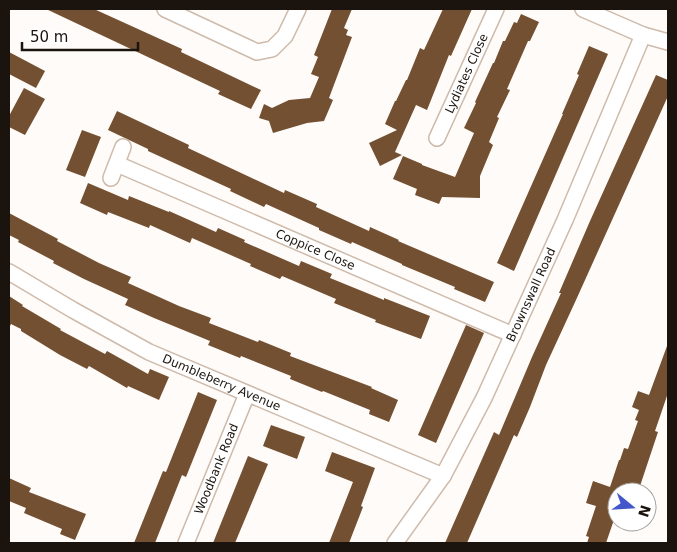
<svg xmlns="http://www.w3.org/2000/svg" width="677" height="552" viewBox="0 0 677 552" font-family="'DejaVu Sans',sans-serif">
<rect width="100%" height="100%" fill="#fffbf8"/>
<!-- building -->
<g fill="#735032">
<polygon points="46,9 94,9 182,49 181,52 261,90 251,109 218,94 220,91"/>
<polygon points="332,9 352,9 344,28 348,30 346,35 352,37 329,98 333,100 324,121 307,123 273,133 269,121 259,118 264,104 272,108 289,100 310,98 319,77 311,74 318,57 314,55"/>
<polygon points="443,9 472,9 451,56 449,55 427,110 416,105 395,152 402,155 380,166 369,143 397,130 385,124 395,101 396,101 406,80 407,80 420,48 424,50"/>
<polygon points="521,14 539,22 530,41 528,41 507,89 510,90 497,117 499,118 489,142 493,145 480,176 480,198 442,197 439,204 415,195 417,189 393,179 403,156 422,164 422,165 455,177 474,133 464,128 476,103 475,102 493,63 494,63 503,41 505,41 514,22 517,23"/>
<polygon points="589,46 608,54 514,271 497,263 563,114 562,114 579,75 577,74"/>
<polygon points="9,52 45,71 36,88 9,74"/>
<polygon points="656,75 668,80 668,96 576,300 546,365 530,407 517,437 514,435 467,543 445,543 494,432 499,435 532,357 561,293 559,293 590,221"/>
<polygon points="24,88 45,99 25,135 9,127 9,116"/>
<polygon points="117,111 189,145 188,148 284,193 285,190 317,204 316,207 369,231 370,227 399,240 398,241 494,282 485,302 454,289 455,287 402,265 402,264 352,242 351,244 319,230 319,228 266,204 264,207 230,191 231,189 148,151 148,149 108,130"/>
<polygon points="82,130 101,137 85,177 66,170"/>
<polygon points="88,183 128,200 129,196 169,212 169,211 216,232 218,228 245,240 244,242 299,266 301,261 332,274 330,278 384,300 384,298 430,316 421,339 375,322 376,320 334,303 336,299 282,276 280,279 250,266 251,264 192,238 190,243 150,225 149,228 108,212 107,215 80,203"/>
<polygon points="9,213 58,239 57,241 99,263 131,277 128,283 179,306 211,318 209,323 258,342 259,340 291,353 290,356 372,387 371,388 398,400 389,422 369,414 370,410 323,391 322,392 290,379 291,376 241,356 240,358 208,345 210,341 154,318 125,305 128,299 84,279 53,263 54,261 18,242 19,240 9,235"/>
<polygon points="9,296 23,305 22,306 61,329 60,330 105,354 107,351 148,374 150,369 169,377 159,400 128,386 127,388 89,366 87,369 60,355 21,331 21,329 11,324 9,328"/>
<polygon points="466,325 484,333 436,443 418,435"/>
<polygon points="667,346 668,346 668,393 655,431 658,432 638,492 617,492 617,511 606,543 587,543 589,537 586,536 596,506 586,503 593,481 610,487 619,460 620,460 624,448 628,449 638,421 635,420 639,410 632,407 638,391 649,395"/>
<polygon points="198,392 217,400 186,477 182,475 155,543 134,543 163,471 166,472"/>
<polygon points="271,425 305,437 297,459 263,446"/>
<polygon points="332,452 375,468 361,506 363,507 349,543 329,543 353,482 325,471"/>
<polygon points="248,456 268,464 235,543 213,543"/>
<polygon points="9,478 31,488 29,492 86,514 75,540 60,534 62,529 24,513 26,508 9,501"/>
</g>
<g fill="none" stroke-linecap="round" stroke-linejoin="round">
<!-- minor casing -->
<g stroke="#cebbab" stroke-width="18">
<g id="minor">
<polyline points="165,9 257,52 272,49 285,36 298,9"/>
<polyline points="583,9 643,35 668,42"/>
<path id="s1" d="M437,138l59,-129"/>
<path id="s2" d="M117,164l396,171"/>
<polyline points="111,178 123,147"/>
<path id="s3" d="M9,272l64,38 76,42 294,124"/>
<path id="s4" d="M186,543l61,-149"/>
<path id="s5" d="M395,543l48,-67 41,-78 81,-178 78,-185"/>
</g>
</g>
<!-- minor -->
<use href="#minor" stroke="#fff" stroke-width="15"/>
</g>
<g text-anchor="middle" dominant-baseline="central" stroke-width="5" stroke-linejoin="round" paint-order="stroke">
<!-- street labels -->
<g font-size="12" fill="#1b140e" stroke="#fff">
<text stroke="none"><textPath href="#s1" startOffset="71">Lydiates Close</textPath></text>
<text stroke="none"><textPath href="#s2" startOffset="216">Coppice Close</textPath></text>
<text stroke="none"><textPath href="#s5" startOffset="284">Brownswall Road</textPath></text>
<text stroke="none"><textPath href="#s3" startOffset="240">Dumbleberry Avenue</textPath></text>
<text stroke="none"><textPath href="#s4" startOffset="80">Woodbank Road</textPath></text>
</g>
</g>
<!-- border -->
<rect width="677" height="552" fill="none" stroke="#1b140e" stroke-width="20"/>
<!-- north arrow -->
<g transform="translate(632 507) rotate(108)"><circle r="24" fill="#ffffff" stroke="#a4a19f"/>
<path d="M0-4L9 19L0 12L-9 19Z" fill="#4356ca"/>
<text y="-8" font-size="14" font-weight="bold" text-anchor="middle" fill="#1b140e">N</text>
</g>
<!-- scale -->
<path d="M22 42v8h116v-8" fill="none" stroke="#1b140e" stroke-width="2.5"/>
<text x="30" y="42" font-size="15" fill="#1b140e" stroke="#ffffff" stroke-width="4" paint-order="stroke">50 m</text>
</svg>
